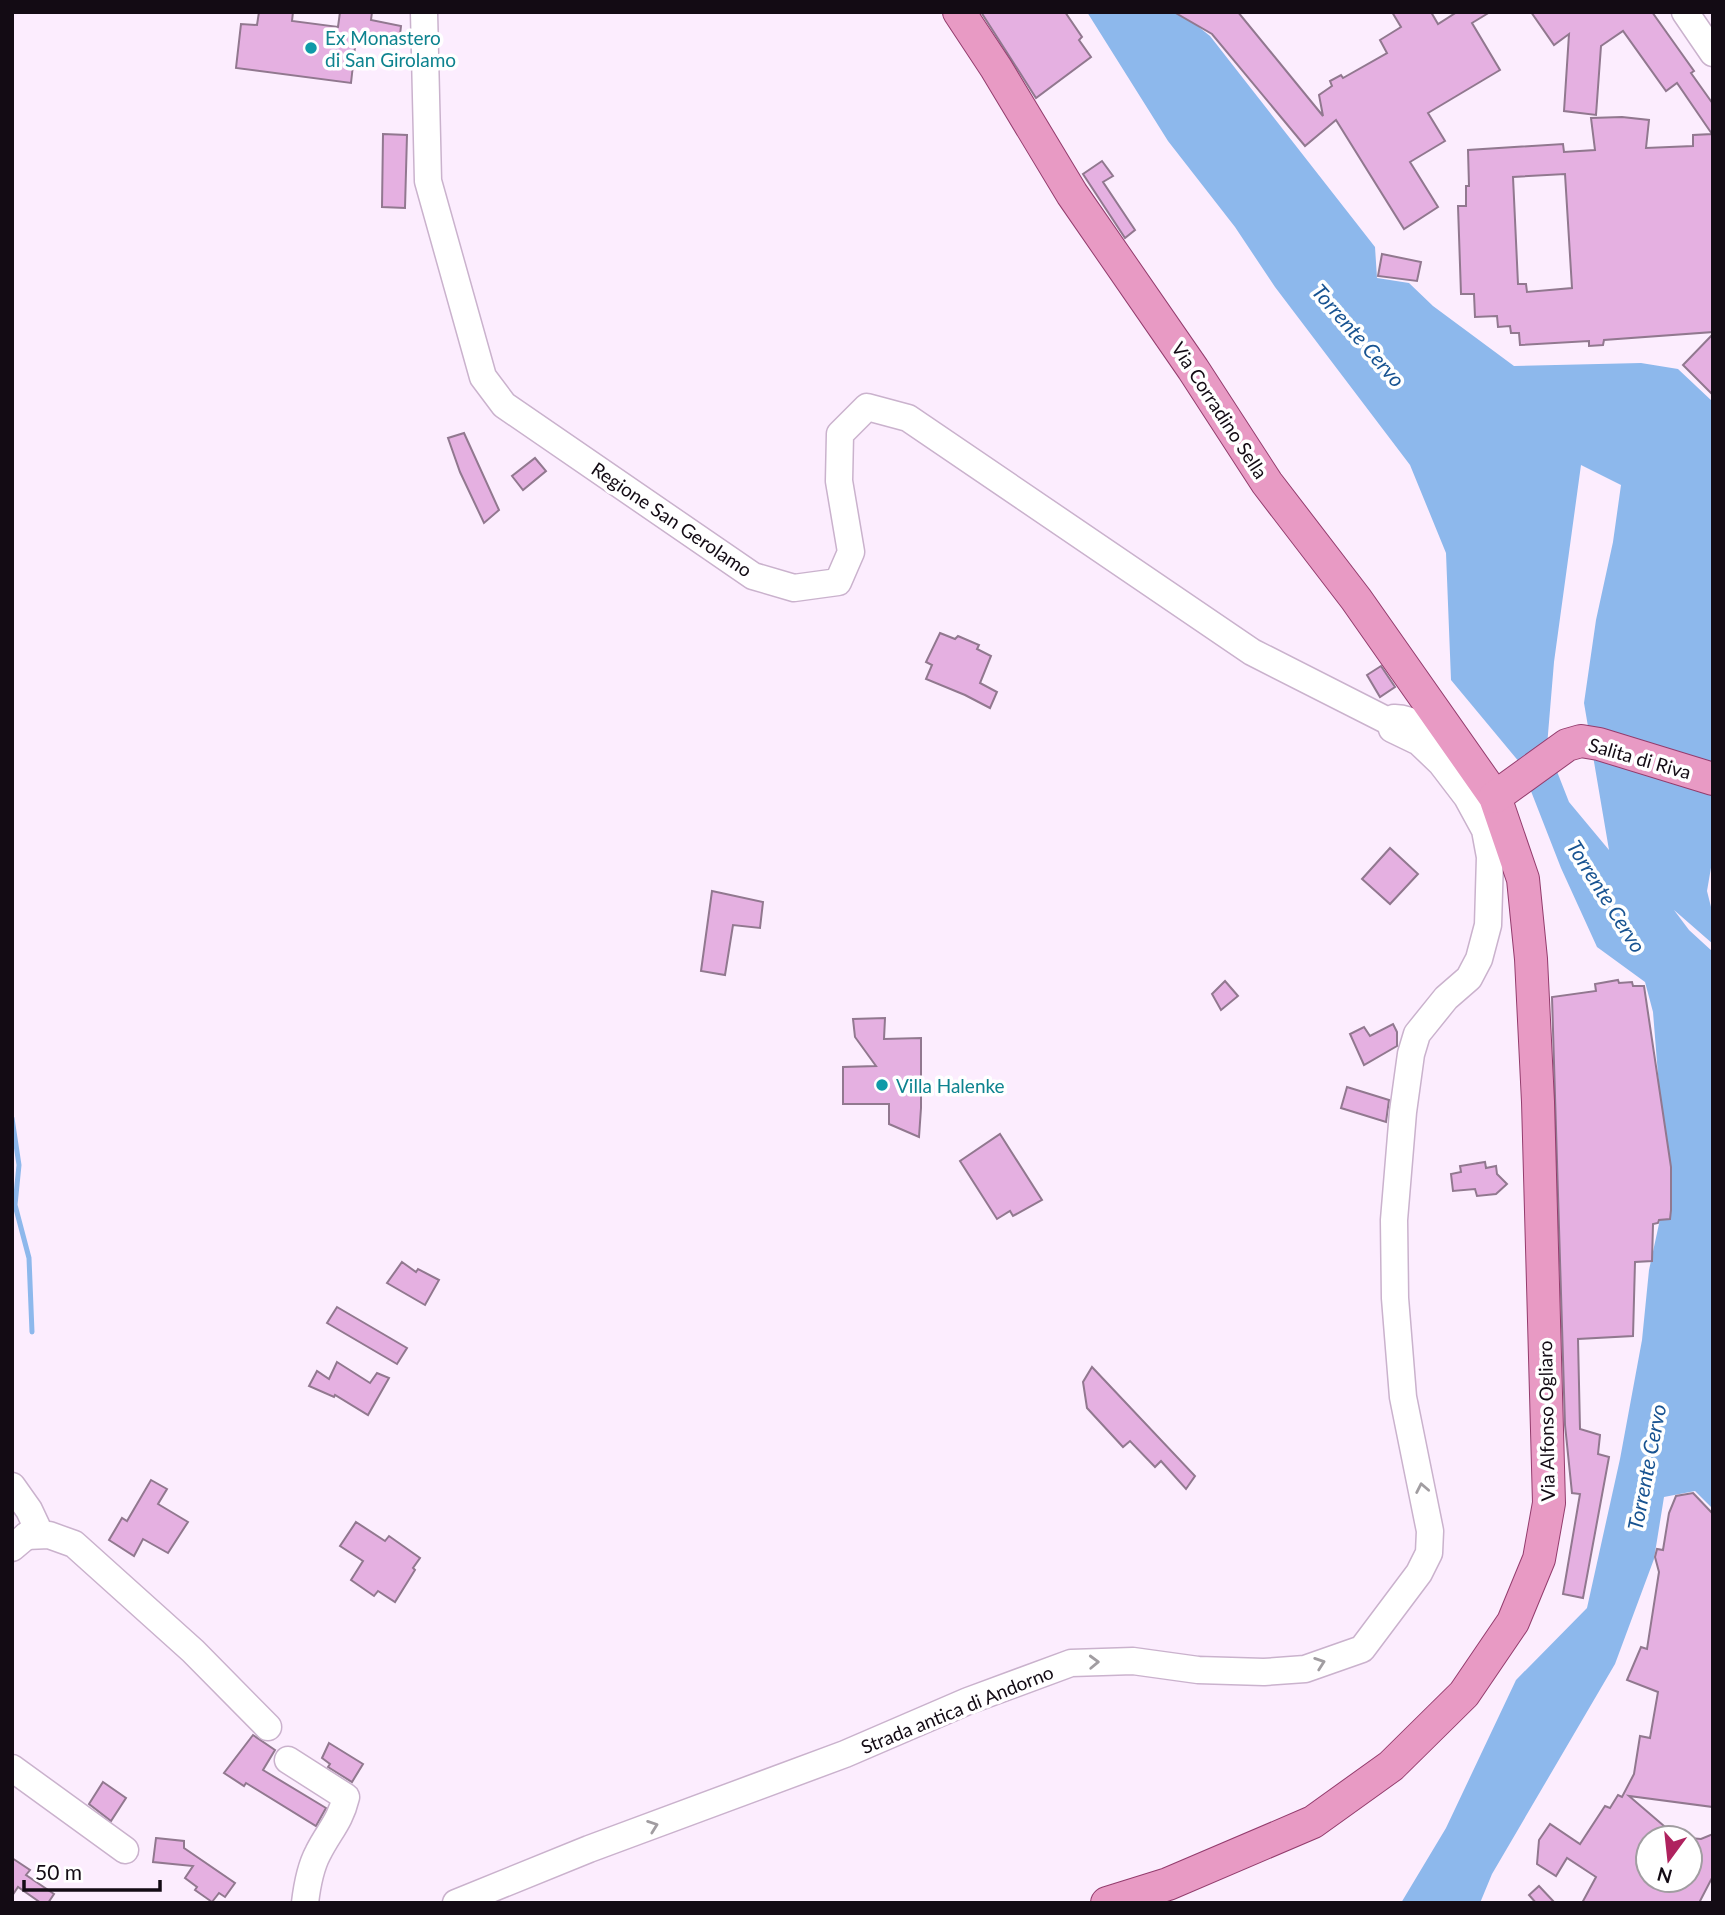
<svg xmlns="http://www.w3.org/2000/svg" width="1725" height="1915" viewBox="0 0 1725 1915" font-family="Lato,sans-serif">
<rect width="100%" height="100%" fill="#fcedfe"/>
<!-- water -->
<path fill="#8db8ec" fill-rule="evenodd" d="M1087,12h93l30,24 165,211 2,31 32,5 24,23 81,60 127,-3 37,6 35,33v454l-6,35 6,24v29l-39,-34 15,20 24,22v557l-18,-18 -31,6 -10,62 -39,105 -123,210 -12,29h-79l45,-75 70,-148 71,-72 33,-149 22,-119 7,-70 18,-83 -14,-175 -8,-30 -48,-35 -36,-79 -41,-105 -69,-83 -5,-127 -36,-88 -135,-178 -40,-60 -67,-86zM1581,465l40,20 -8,57 -17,78 -12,83 25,147 -40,-48 -22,-56 7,-84z"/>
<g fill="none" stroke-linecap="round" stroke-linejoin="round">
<!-- stream -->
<polyline stroke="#8db8ec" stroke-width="5" points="12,1118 19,1165 15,1205 29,1258 32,1332"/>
</g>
<!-- building -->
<g fill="#e5b0e1" stroke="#91788f" stroke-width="2" fill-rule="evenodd">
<polygon points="259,12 293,12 292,21 338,27 340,12 372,12 371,20 401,26 399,43 356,38 351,83 236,68 241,24 257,25"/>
<polygon points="981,12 1065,12 1082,37 1079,40 1091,57 1036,98"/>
<polygon points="1174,12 1238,12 1323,116 1319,95 1332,86 1330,81 1341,75 1343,78 1387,53 1380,40 1401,27 1392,12 1431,12 1438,24 1457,12 1490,12 1472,23 1500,70 1428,113 1445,141 1410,162 1438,207 1404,229 1336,120 1305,146 1212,34"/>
<path d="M1531,12h121l42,59 -3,2 22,31v228l-109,8 -1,5 -14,1v-5l-69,4 -1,-12h-8l-1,-7 -12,1 -1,-11 -22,1 -1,-23h-13l-3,-88h8v-20h3l-1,-36 95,-6 1,8 31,-2 -4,-32 31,-1 27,3 -3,28 47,-2v-11l19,-1 -35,-51 -11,8 -43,-60 -22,15 -5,69 -32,-4 5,-77 -15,11zM1565,174l7,114 -45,4 -1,-8h-8l-5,-107z"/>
<polygon points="383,134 407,135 405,208 382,207"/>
<polygon points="1102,161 1113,176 1103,182 1135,230 1125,238 1083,174"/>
<polygon points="1382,254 1421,262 1417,281 1378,276"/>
<polygon points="1713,334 1713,395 1683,365"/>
<polygon points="464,433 499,510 484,523 460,472 448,438"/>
<polygon points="535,458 546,471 523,490 512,476"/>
<polygon points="940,633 955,639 958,636 979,645 977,649 991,656 980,683 997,692 990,708 965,695 926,679 932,665 926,662"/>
<polygon points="1381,666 1395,687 1380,697 1367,675"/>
<polygon points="1390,848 1418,874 1390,904 1362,879"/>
<polygon points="712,891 763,902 760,928 733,925 725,975 701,971"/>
<polygon points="1618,980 1619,983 1632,982 1633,986 1644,986 1671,1167 1671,1210 1670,1219 1659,1220 1658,1223 1653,1224 1652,1261 1635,1262 1633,1336 1578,1339 1580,1429 1600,1435 1598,1454 1609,1457 1583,1598 1563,1594 1580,1494 1572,1493 1565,1425 1552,997 1596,991 1595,984"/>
<polygon points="1225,981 1238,996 1221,1010 1212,994"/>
<polygon points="885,1018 884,1039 921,1038 921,1108 919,1137 889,1124 889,1104 843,1104 843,1067 876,1066 855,1037 853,1019"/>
<polygon points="1393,1024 1397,1032 1397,1046 1364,1065 1350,1034 1364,1027 1370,1036"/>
<polygon points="1347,1087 1389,1100 1386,1122 1341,1108"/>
<polygon points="1000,1134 1042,1200 1013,1216 1010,1211 997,1219 960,1161"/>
<polygon points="1485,1162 1486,1168 1496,1166 1497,1174 1507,1184 1496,1194 1477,1196 1475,1189 1453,1191 1451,1174 1461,1172 1460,1166"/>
<polygon points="402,1262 416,1272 418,1269 439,1280 425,1305 387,1283"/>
<polygon points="337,1307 407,1348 397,1364 327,1323"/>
<polygon points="337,1362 370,1383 377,1373 389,1378 368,1415 335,1395 334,1397 309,1386 317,1371 329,1379"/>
<polygon points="1092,1367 1195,1476 1186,1489 1161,1461 1155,1467 1130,1441 1123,1447 1087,1408 1083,1382"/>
<polygon points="151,1480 167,1489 158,1504 188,1522 168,1553 143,1539 134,1556 109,1540 122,1518 127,1521"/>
<polygon points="1693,1493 1713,1514 1713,1807 1629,1796 1678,1838 1648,1838 1648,1880 1690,1880 1690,1838 1701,1839 1713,1834 1713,1876 1699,1903 1582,1903 1596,1877 1567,1858 1556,1876 1537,1864 1539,1840 1550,1824 1580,1844 1605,1806 1610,1808 1618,1795 1622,1797 1634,1774 1640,1736 1650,1738 1658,1692 1627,1680 1641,1647 1647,1649 1659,1572 1655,1557 1657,1549 1663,1550 1669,1513 1676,1496"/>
<polygon points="356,1522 385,1541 389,1536 420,1558 413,1568 415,1570 395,1602 378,1591 374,1596 351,1580 363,1561 340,1546"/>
<polygon points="253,1735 275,1750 263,1770 326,1808 316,1826 246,1783 244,1786 224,1773"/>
<polygon points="329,1743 363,1764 352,1782 328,1767 330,1764 322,1758"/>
<polygon points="103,1782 126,1798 111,1821 89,1804"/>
<polygon points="156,1838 184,1841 184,1848 235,1883 225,1897 219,1893 212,1902 195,1890 197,1887 185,1878 193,1866 153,1862"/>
<polygon points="12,1858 30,1870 26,1875 54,1894 48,1903 41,1903 18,1887 12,1896"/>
<polygon points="1539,1886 1555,1903 1536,1903 1529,1895"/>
</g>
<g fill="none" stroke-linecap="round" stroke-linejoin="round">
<!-- minor casing -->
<g stroke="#cab2cd" stroke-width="29">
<g id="minor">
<polyline points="424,12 428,181 483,377 504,405 753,576 794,588 838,582 851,552 839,481 840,434 867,407 908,418 1252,652 1390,722"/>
<polyline points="1685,12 1713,53"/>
<polyline points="12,1486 29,1510 37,1527 12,1548"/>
<polyline points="26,1536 49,1535 74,1544 193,1651 268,1727"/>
<path d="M288,1760l58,37c-6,25 -17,34 -28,56 -8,15 -11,33 -13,50"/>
<polyline points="12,1768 125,1850"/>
<path d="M456,1903l133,-54 256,-95 123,-53 103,-38 62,-2 65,9 66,2 41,-3 57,-20 57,-76 10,-20 1,-22 -27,-134 -8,-99 -1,-78 9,-108 8,-58 6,-20 29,-36 23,-20 10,-19 9,-34 2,-68 -5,-27 -18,-33 -26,-34 -22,-21 -27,-13 -2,-7 4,-4c23,-1 48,24 65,38"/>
</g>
</g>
<!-- major casing -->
<g stroke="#933c6d" stroke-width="34">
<g id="major">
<polyline points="959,12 996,68 1072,194 1193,369 1267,483 1356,599 1495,797 1523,879 1531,959 1538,1102 1549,1503 1539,1559 1513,1622 1464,1694 1391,1766 1313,1822 1168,1884 1107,1903"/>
<polyline points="1495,797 1567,745 1581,741 1599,744 1713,779"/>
</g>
</g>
<!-- minor -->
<use href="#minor" stroke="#fff" stroke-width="26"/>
<!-- major -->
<use href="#major" stroke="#e89ac4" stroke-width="32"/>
</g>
<!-- one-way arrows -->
<defs><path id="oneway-chevron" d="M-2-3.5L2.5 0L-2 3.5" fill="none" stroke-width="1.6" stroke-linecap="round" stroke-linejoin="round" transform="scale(1.75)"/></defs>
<g stroke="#a19da1">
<use href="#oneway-chevron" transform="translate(1422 1488) rotate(-101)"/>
<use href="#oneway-chevron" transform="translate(1094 1662) rotate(-2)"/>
<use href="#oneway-chevron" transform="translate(1320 1663) rotate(-19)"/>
<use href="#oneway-chevron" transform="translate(653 1826) rotate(-20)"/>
</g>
<!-- markers -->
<g fill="#0f9aa8" stroke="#fff" stroke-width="2.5">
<circle cx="311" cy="48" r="7"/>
<circle cx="882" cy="1085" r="7"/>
</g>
<g text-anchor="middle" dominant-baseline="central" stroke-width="7" stroke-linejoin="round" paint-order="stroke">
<!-- culture labels -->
<g font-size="19" fill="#0d838f" stroke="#fff" text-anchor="start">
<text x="325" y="37">Ex Monastero<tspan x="325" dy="22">di San Girolamo</tspan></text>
<text x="896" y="1085">Villa Halenke</text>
</g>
<!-- street labels -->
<g font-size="19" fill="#130b14" stroke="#fff">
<text transform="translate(1220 410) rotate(57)">Via Corradino Sella</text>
<text transform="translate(672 519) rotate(34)">Regione San Gerolamo</text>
<text transform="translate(1640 758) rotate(16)">Salita di Riva</text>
<text transform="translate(1546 1421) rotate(-91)">Via Alfonso Ogliaro</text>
<text transform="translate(957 1709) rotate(-22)">Strada antica di Andorno</text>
</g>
<!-- water labels -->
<g font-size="21" font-style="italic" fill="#185391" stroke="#fff">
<text transform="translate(1359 335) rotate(49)">Torrente Cervo</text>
<text transform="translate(1607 896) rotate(58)">Torrente Cervo</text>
<text transform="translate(1646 1467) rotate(-79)">Torrente Cervo</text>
</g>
</g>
<!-- border -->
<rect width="1725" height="1915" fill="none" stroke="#130b14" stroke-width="28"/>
<!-- north arrow -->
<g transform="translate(1669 1859) rotate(195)"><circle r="33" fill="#ffffff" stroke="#a19da1" stroke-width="2"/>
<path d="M0-5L12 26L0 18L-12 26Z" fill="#af225e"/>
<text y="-10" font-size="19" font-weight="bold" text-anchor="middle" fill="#130b14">N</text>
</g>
<!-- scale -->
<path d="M24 1880v10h136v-10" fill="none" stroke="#130b14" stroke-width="3.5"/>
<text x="35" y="1880" font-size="21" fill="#130b14" stroke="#ffffff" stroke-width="5" paint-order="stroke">50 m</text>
</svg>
